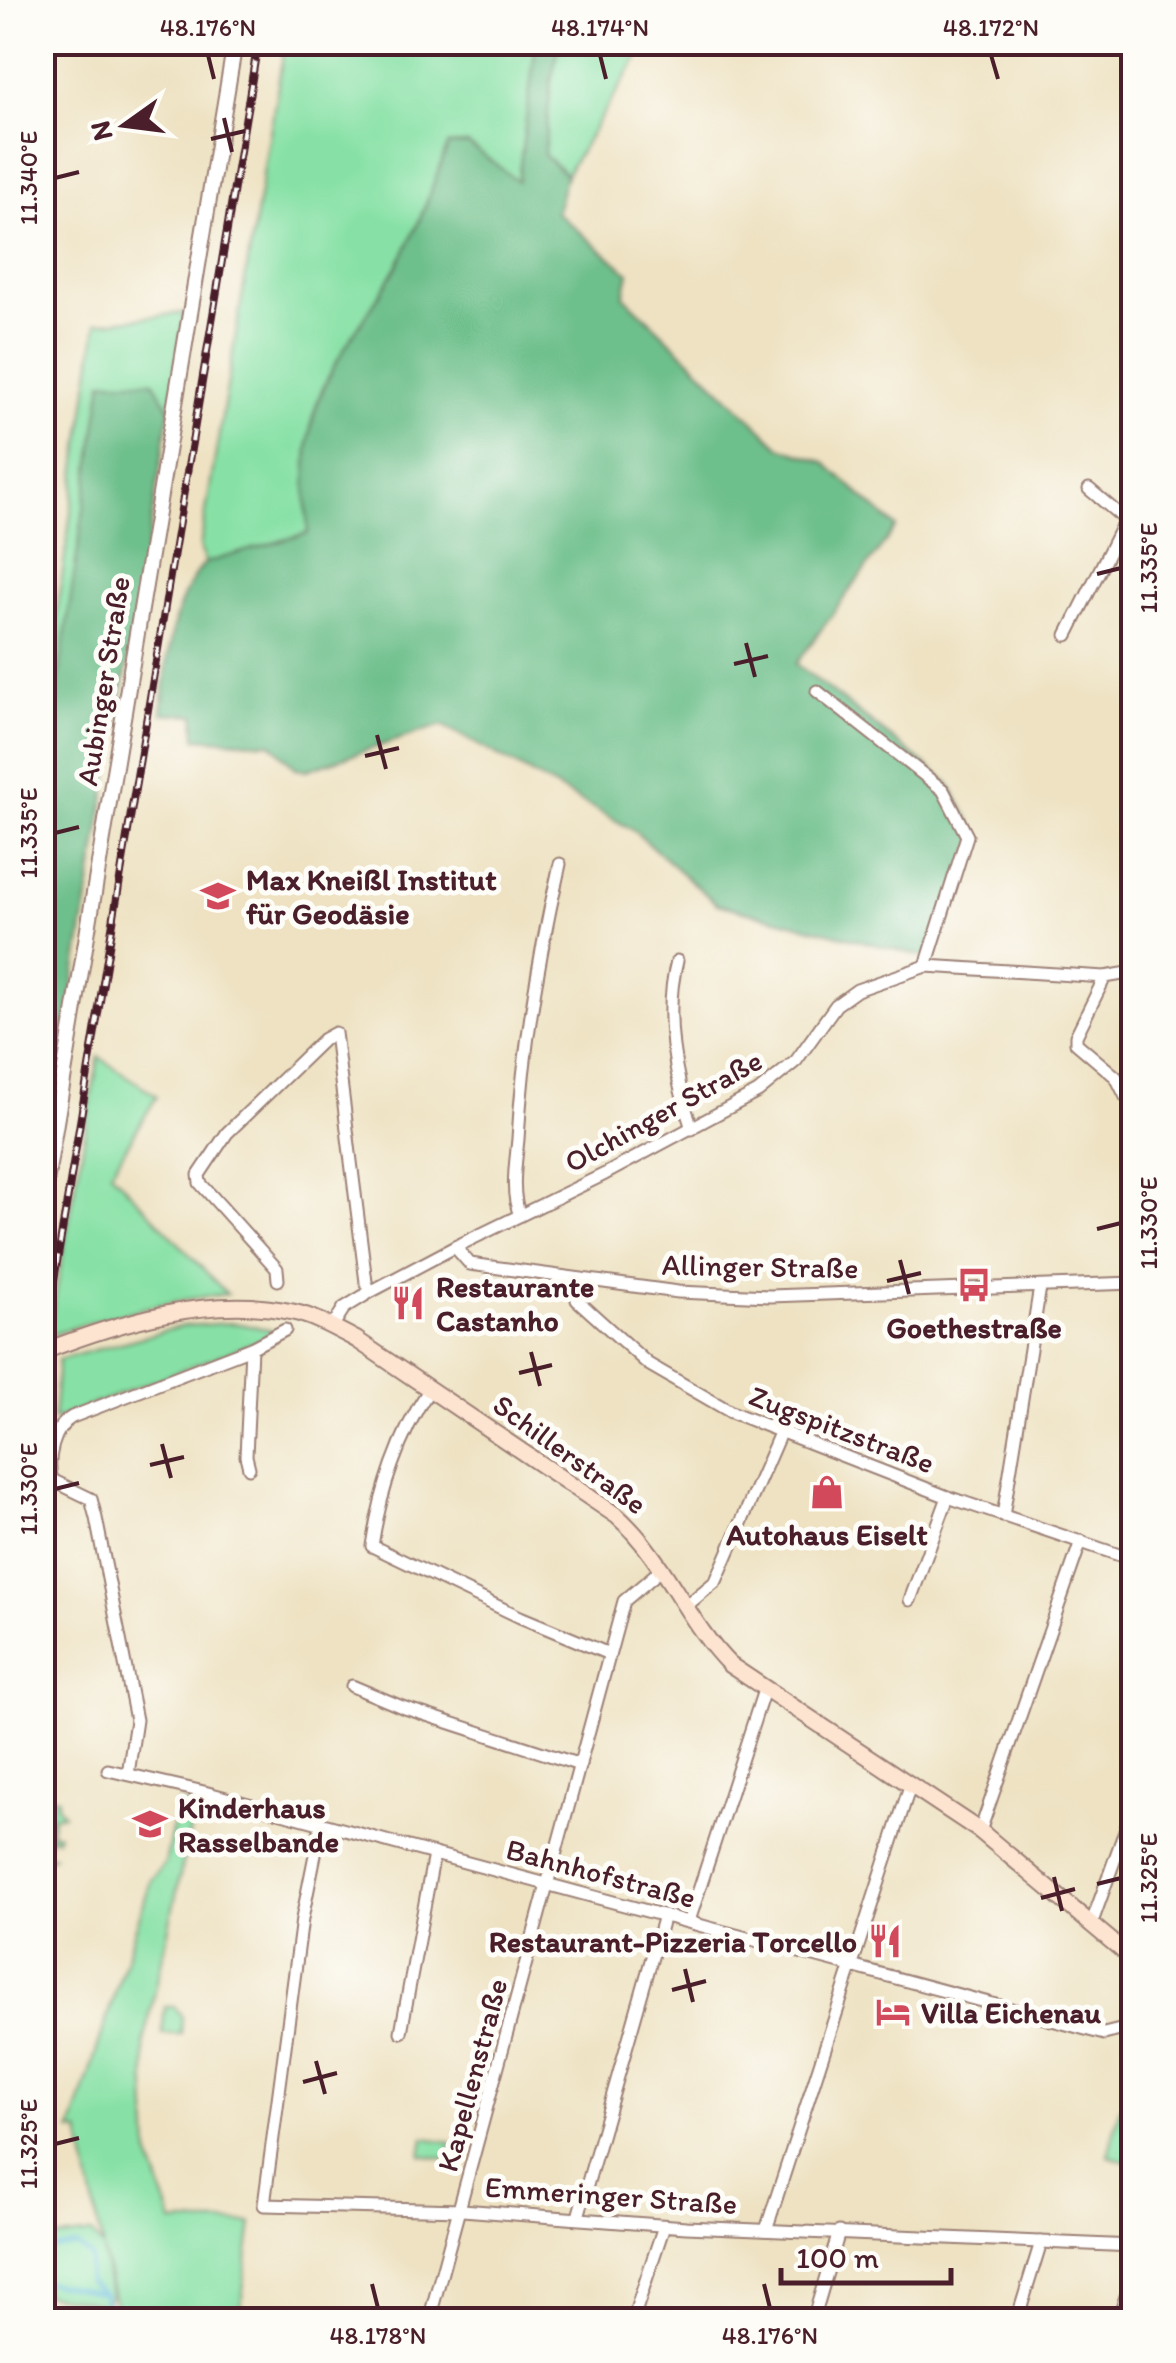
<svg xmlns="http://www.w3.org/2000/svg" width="1176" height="2363" viewBox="0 0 1176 2363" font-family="Itim,sans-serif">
<rect width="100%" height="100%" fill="#fdfcf7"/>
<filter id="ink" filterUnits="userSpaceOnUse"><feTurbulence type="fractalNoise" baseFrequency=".01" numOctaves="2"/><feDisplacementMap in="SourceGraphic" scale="20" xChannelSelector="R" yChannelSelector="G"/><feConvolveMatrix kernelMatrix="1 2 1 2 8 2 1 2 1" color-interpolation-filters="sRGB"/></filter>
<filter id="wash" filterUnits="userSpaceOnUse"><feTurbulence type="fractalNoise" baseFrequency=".0048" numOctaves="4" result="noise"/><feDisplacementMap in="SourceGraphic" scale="40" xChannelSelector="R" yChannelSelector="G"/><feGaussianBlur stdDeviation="2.25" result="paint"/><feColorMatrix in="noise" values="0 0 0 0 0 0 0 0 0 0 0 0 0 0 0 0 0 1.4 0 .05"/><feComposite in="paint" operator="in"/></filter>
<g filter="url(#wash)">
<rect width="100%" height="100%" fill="#eee2c2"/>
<!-- green -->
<g fill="#87e1a6" stroke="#688068" stroke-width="2.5">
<path d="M285,43h251l-18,139 -50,-38 -20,1c-17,46 -32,91 -58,133 -24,40 -53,76 -71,119 -15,38 -13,96 -11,136l-103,30 -5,-16z"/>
<polygon points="560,43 647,43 566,174 544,155 551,80"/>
<polygon points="184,313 170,409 54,710 43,717 42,694 47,685 97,323"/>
<path d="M99,1057l58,39 -46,76 116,122c-62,6 -120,22 -179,42z"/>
<polygon points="43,1074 57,1083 43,1174"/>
<polygon points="234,1323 273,1330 270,1336 53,1420 58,1360 183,1326"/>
<polygon points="51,1797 58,1798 57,1805 63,1814 53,1816 50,1832 58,1834 57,1838 49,1837 46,1854 54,1856 43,1861"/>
<polygon points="178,1803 195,1807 144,2042 149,2154 173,2223 252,2223 239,2320 118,2320 103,2251 110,2297 105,2304 43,2294 43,2240 92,2234 103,2249 80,2132 71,2131 151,1880 165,1863"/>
<polygon points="165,2007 175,2007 182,2017 181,2034 162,2034"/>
<polygon points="1120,2107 1133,2111 1133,2163 1108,2156"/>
<polygon points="424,2138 451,2142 448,2159 421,2155"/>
</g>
<!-- forest -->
<g fill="#6dbf8b" stroke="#5c6f5b" stroke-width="2.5">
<path d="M536,43h24l-9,37 -7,75 22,20 -10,37 73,61 -5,23 156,151 44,15 72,65 -100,137 153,119 28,50 -44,126 -216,-55 -84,-74 -191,-105 -135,45 -11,-2 -25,-25 -75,-5 -1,-23 -33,-2c5,-51 7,-111 43,-150l103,-30c-3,-40 -4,-99 12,-136 17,-44 46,-79 70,-119 26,-42 41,-87 58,-133l20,-1 50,37z"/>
<polygon points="103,381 153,381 170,409 57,1083 42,1074 42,717 54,710"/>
</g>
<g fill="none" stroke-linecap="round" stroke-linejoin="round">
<!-- stream -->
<g stroke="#5ab8d8" stroke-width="4">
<polyline points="42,2250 77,2246 91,2257 88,2282 104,2294 105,2304 114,2310 115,2320"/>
<polyline points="42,2281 100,2293"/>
</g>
</g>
</g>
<g filter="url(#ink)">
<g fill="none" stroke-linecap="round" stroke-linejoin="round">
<!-- minor casing -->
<g stroke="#9c8076" stroke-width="15">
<g id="minor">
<polyline points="1089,489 1134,527"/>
<polyline points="1067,635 1125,520"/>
<polyline points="817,691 943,790 967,836 926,966"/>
<path d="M677,961c-14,53 -2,117 15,168"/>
<polyline points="1105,977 1076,1036 1076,1043 1116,1077 1126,1097"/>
<path d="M520,1215c-10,-22 -4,-53 -2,-76 5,-94 21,-184 42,-275"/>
<polyline points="455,1247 470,1264 678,1292 770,1296 1134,1283"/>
<polyline points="278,1280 277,1269 200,1183 199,1175 227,1133 324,1039 335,1033 366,1282 370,1292"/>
<polyline points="576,1281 577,1300 648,1364 731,1412 948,1497 1134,1560"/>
<polyline points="332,1327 344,1308 370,1292 455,1247 605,1174 758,1092 796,1061 836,1005 857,990 926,966 1105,977 1134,972"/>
<path d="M429,1390c-30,45 -49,102 -57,156l148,71 89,37"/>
<polyline points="249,1468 246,1456 251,1348"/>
<polyline points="1003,1516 1040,1287"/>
<polyline points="910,1600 948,1497"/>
<polyline points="686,1606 716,1581 780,1433"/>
<polyline points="352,1686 402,1707 580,1765"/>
<polyline points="108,1770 204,1792 1104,2034 1124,2029 1134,2019"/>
<path d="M128,1774l8,-54 -40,-202 -5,-19 -39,-19c-6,-20 1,-52 20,-63l179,-69 34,-18"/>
<polyline points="321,1825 302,1919 264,2205 462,2210 686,2227 1134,2246"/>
<polyline points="980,1831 1081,1541"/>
<polyline points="689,1921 764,1690"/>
<polyline points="1091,1925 1134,1806"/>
<polyline points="401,2032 434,1854"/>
<polyline points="578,2217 664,1915"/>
<polyline points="766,2230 911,1783"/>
<polyline points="635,2313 664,2226"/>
<polyline points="429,2320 624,1601 663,1568"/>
<polyline points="813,2320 839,2232"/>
<polyline points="1017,2320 1041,2242"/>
<polyline points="1118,2320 1134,2273"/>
</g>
</g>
<!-- tertiary casing -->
<g stroke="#9c8076" stroke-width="18">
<polyline id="tertiary" points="42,1207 235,42"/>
</g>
<!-- secondary casing -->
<g stroke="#9c8076" stroke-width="19">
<path id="secondary" d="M42,1352c77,-30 168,-58 251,-40 23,5 43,17 64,28l260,176c48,43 69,105 113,149l250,166 154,129"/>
</g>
<!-- minor -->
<use href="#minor" stroke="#fff" stroke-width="11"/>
<!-- tertiary -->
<use href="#tertiary" stroke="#fff" stroke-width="14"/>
<!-- secondary -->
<use href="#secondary" stroke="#fde4d1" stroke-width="15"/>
<!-- rail casing -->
<g stroke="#4a1f2b" stroke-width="8">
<polyline id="rail" points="42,1353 258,42"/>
</g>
<!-- rail -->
<use href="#rail" stroke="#fdfcf7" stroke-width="4" stroke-dasharray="11" stroke-linecap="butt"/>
</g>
</g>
<!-- ticks -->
<path fill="none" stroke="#4a1f2b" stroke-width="4" d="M208,55l6,24M600,55l6,24M991,55l7,24M224,118l8,34M211,139l34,-8M55,178l24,-6M1097,574l24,-6M746,643l9,34M734,664l34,-8M377,735l9,34M365,756l34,-8M55,833l24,-6M1097,1229l24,-6M900,1260l9,34M887,1281l34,-8M531,1352l9,34M519,1373l33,-8M162,1444l9,34M150,1465l34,-8M55,1489l24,-6M1054,1877l8,34M1097,1884l24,-6M1041,1898l34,-9M685,1969l8,33M672,1990l34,-9M316,2061l9,33M303,2082l34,-9M55,2144l24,-6M372,2284l6,24M764,2284l6,24"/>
<!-- icons -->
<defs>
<g id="university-bare" transform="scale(2.7)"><path d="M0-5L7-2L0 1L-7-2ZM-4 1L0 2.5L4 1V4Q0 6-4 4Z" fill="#d1495b" stroke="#fdfcf7" stroke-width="2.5" paint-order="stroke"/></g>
<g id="bus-bare" transform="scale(2.7)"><path d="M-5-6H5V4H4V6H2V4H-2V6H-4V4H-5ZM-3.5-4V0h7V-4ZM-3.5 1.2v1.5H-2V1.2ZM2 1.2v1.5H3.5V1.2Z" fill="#d1495b" stroke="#fdfcf7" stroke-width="2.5" paint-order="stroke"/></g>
<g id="restaurant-bare" transform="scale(2.7)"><path d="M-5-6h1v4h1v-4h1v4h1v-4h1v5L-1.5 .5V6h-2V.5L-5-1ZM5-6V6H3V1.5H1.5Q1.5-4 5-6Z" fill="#d1495b" stroke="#fdfcf7" stroke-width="2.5" paint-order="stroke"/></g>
<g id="shop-bare" transform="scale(2.7)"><path d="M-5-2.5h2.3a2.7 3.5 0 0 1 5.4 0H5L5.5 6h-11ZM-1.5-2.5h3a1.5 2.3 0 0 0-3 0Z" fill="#d1495b" stroke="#fdfcf7" stroke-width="2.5" paint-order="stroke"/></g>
<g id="school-bare" transform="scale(2.7)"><path d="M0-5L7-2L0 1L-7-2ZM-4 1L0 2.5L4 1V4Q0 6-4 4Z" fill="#d1495b" stroke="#fdfcf7" stroke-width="2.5" paint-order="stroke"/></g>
<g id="hotel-bare" transform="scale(2.7)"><path d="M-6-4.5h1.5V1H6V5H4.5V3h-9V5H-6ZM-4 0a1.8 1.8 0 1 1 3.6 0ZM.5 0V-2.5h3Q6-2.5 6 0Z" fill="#d1495b" stroke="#fdfcf7" stroke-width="2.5" paint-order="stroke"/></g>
</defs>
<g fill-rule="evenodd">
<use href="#university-bare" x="218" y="896"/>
<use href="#bus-bare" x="974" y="1285"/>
<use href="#restaurant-bare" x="408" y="1303"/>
<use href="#shop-bare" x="827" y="1492"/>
<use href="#school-bare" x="150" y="1824"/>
<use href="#restaurant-bare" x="885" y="1941"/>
<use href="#hotel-bare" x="893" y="2012"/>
</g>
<g text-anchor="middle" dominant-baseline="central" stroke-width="10" stroke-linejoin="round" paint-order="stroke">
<!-- street labels -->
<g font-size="30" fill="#4a1f2b" stroke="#fdfcf7">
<text transform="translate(103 681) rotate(-81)">Aubinger Straße</text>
<text transform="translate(663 1111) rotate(-29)">Olchinger Straße</text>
<text transform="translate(760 1266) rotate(1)">Allinger Straße</text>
<text transform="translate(842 1429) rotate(21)">Zugspitzstraße</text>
<text transform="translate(570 1454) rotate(36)">Schillerstraße</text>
<text transform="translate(601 1873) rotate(15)">Bahnhofstraße</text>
<text transform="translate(472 2075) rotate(-75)">Kapellenstraße</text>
<text transform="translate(611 2195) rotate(4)">Emmeringer Straße</text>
</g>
<!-- poi labels -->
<g font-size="30" font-weight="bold" fill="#4a1f2b" stroke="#fdfcf7" text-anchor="start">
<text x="246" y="879">Max Kneißl Institut<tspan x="246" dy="34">für Geodäsie</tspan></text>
<text x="436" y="1286">Restaurante<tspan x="436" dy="34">Castanho</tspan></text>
<text x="974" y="1327" text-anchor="middle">Goethestraße</text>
<text x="827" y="1534" text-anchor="middle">Autohaus Eiselt</text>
<text x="178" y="1807">Kinderhaus<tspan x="178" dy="34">Rasselbande</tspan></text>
<text x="857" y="1941" text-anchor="end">Restaurant-Pizzeria Torcello</text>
<text x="921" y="2012">Villa Eichenau</text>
</g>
</g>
<!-- margin -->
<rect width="1176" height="2363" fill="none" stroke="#fdfcf7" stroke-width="110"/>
<!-- north arrow -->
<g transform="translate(125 125) rotate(256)" stroke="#fdfcf7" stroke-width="8" paint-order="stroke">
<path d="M0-8L18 38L0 25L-18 38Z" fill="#4a1f2b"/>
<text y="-15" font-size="28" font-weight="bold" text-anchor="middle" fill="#4a1f2b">N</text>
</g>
<!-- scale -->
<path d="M781 2268v15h170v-15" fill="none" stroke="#4a1f2b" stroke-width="5"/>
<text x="796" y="2268" font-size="30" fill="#4a1f2b" stroke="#fdfcf7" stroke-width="8" paint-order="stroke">100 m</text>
<rect x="55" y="55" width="1066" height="2253" fill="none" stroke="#4a1f2b" stroke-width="4"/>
<g font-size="25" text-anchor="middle" fill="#4a1f2b">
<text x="208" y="36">48.176°N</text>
<text x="600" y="36">48.174°N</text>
<text x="991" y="36">48.172°N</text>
<text transform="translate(28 178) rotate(-90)" y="9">11.340°E</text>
<text transform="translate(1148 568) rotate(-90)" y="9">11.335°E</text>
<text transform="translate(28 833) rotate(-90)" y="9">11.335°E</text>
<text transform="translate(1148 1223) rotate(-90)" y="9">11.330°E</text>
<text transform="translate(28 1489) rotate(-90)" y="9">11.330°E</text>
<text transform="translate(1148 1878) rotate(-90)" y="9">11.325°E</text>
<text transform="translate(28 2144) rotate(-90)" y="9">11.325°E</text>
<text x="378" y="2344">48.178°N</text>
<text x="770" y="2344">48.176°N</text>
</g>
</svg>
